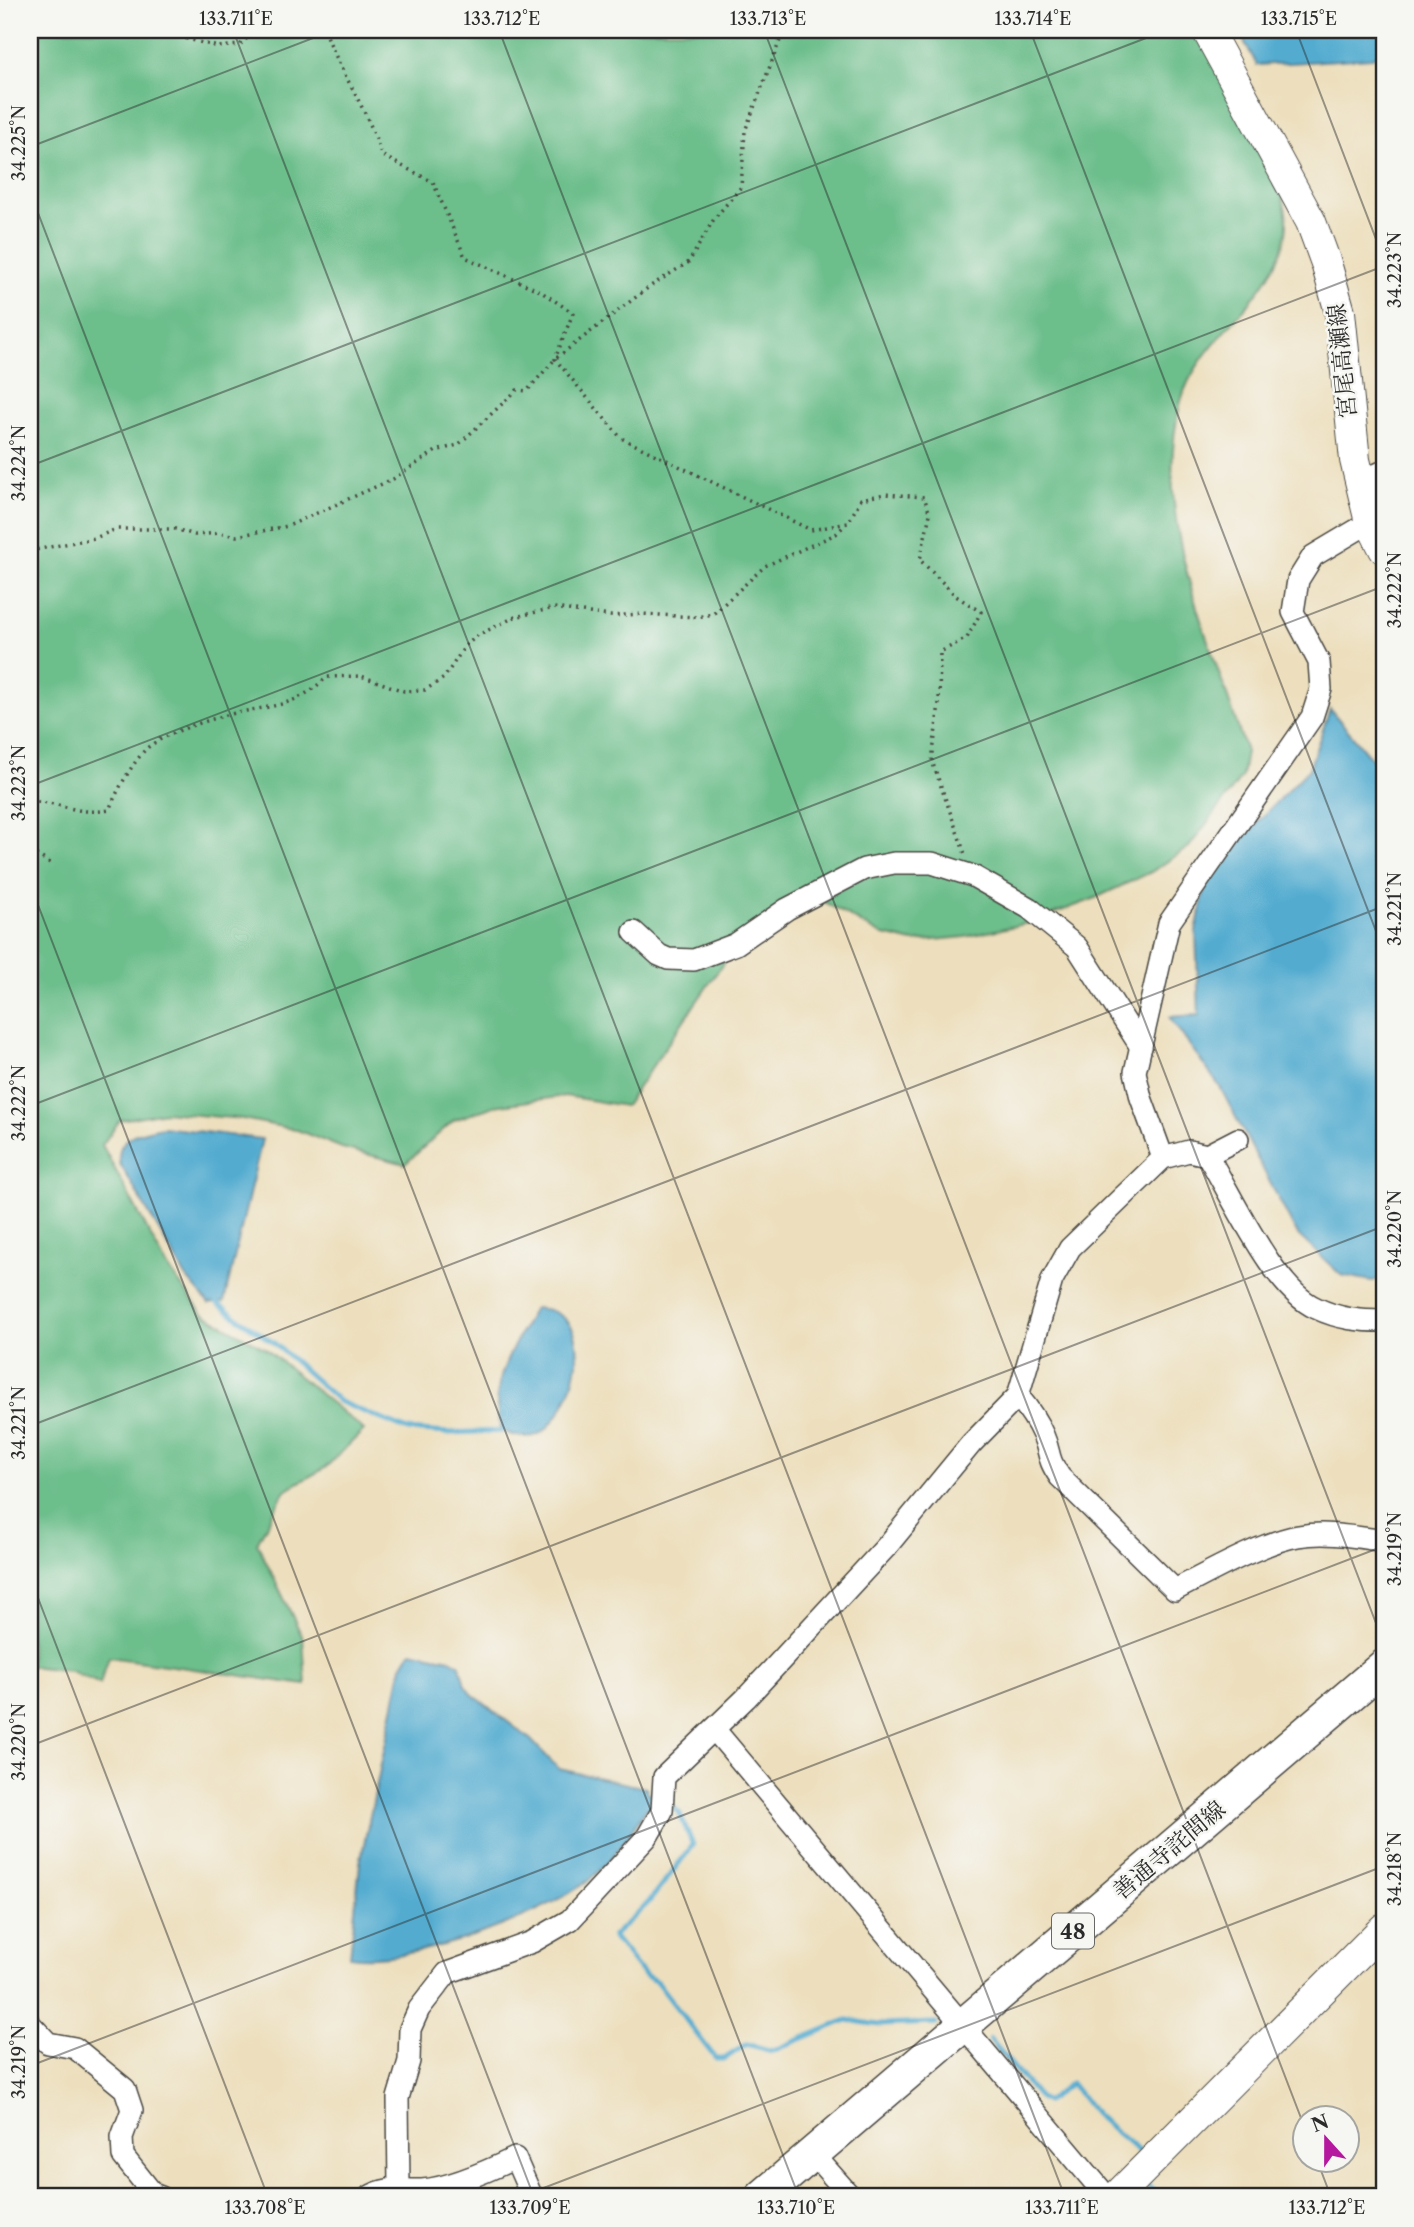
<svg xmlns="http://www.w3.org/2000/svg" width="1414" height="2227" viewBox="0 0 1414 2227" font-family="'Libre Caslon Text','Noto Serif JP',serif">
<rect width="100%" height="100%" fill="#f6f6f2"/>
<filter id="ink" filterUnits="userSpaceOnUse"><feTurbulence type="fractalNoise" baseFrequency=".0143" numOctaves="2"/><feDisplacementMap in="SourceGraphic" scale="14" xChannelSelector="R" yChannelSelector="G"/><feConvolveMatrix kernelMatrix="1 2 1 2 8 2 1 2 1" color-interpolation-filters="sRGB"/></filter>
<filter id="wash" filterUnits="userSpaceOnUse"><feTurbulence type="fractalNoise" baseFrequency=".00686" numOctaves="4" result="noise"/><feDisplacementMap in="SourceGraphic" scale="28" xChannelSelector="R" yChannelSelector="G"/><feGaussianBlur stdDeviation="1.57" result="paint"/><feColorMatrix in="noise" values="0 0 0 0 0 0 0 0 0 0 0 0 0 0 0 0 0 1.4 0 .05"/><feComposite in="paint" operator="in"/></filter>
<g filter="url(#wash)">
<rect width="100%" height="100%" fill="#eddfbd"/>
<!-- forest -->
<path fill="#6cbe8b" stroke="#4c745b" stroke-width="2" d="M30,30h1167c25,45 92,148 90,196 -2,28 -20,55 -37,76 -24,29 -59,61 -69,99 -32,119 31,240 65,351l-4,24 -53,71 -38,25 -60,28 -63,23 -63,14 -52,5 -33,-8 -56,-32 -23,-2 -55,30 -121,176 -60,-10 -71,10 -40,14 -49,44 -63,-16 -45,-18 -54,-11 -78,-7 -45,8 -18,25 64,120 36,48 64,36 98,81 -39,38 -40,22 -28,53 46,95 3,47 -197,-28 -9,27 -29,-13 -41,-5z"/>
<!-- water -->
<g fill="#53acd0" stroke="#3f6c7e" stroke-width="2">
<polygon points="1238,30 1384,30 1384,50 1371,58 1257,65"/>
<polygon points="1330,709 1377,765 1384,788 1384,1278 1372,1281 1341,1275 1297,1234 1220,1087 1169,1017 1199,1015 1196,931 1208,872 1309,769"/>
<path d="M163,1127l99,12 -38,163 -15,2 -23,-27 -66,-113c-6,-28 20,-33 43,-37z"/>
<path d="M534,1308c78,2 34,119 0,128 -10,3 -23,-1 -32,-5 -16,-47 11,-82 32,-123z"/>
<path d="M411,1651l39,8 10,6 5,20 7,9 58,45 29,30 87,19 2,5 11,1 -2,14 -11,1c-15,24 -34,52 -56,70 -47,38 -181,87 -240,77l10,-93 42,-197z"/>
</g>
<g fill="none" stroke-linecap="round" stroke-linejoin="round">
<!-- stream -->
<g stroke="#53acd0" stroke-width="5">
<polyline points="217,1303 274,1343 340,1402 408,1430 448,1433 502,1431"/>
<polyline points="670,1806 679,1812 693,1845 648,1903 613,1936 643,1974 657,1982 716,2059 724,2059 747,2044 772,2051 847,2020 879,2025 936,2023"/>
<polyline points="990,2039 1038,2097 1046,2102 1071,2083 1096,2115 1144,2156"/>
<polyline points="1149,2187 1162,2197"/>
</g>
</g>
</g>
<g filter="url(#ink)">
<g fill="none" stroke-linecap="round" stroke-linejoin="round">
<!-- street casing -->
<g stroke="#484641" stroke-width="24">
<g id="street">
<polyline points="1360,482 1384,471"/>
<polyline points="634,932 659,955 668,959 694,960 736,944 787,909 864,869 894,863 932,863 973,876 1029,908 1077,947 1141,1047"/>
<polyline points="1207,1155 1238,1139"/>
<polyline points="1163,1158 1141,1098 1135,1072 1169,923 1312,717 1321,689 1319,662 1293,612 1298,580 1313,556 1370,522"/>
<path d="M1018,1396c10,12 19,25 25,39 8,18 3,22 17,42l115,113c33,-17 88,-48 123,-54 29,-5 58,1 86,5"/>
<polyline points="714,1729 1107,2197"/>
<polyline points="30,2024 48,2043 75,2048 125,2089 132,2110 122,2137 123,2156 153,2194 161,2197"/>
<polyline points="814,2155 851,2197"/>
<path d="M399,2188l-1,-90 11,-37 1,-32 9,-20 28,-36 85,-31 38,-22 77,-83 15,-26 2,-34 82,-79 141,-152 84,-102 47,-48 34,-116 18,-32 93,-90 26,-7 18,4c25,40 67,135 109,153 23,11 44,13 68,13"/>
<path d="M369,2197c19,-12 33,-6 53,-7 27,-2 68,-20 93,-32l17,39"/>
</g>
</g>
<!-- secondary casing -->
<g stroke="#484641" stroke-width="32">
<g id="secondary">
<polyline points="1207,30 1311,222 1326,263 1340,312 1355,460 1370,522 1384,549"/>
<polyline points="1116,2197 1384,1928"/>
</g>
</g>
<!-- primary casing -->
<g stroke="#484641" stroke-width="36">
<polyline id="primary" points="762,2197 1384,1666"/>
</g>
<!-- path -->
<g stroke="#484641" stroke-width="3.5" stroke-dasharray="2 5" stroke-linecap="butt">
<polyline points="176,30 180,37 218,47 240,45 255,30"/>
<path d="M325,30c15,44 44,80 56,125l52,27 32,75 75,34 33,22 -18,46 66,79 190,92 37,-7 13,-24 24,-5 39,3 6,17 -10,46 36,36 25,16 -14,26 -27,14 -1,51 -7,58 33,93"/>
<polyline points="30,551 95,538 116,529 175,529 195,535 221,533 236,536 288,526 393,479 436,451 458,445 517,390 527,391 555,359 649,287 689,262 714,219 741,187 745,131 784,30"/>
<path d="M30,802c29,-2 44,14 79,8 9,-21 21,-43 36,-60 17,-17 71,-33 95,-38 39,-7 57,-7 87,-35l34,-1 43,15 21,-1 19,-12 21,-32 13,-11 37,-18 39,-9 56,8 31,-2 56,3 16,-3 52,-48 71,-32 8,-8"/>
<polyline points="30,851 50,863"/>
</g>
<!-- street -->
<use href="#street" stroke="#fff" stroke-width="21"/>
<!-- secondary -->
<use href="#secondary" stroke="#fff" stroke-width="30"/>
<!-- primary -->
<use href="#primary" stroke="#fff" stroke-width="33"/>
</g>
</g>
<!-- ticks -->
<path fill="none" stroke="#2b2b2b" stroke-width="2" stroke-opacity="0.45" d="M233,30l832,2167M499,30l807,2101M764,30l620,1614M1030,30l354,922M1296,30l88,230M30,147l304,-117M30,192l769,2005M30,466l1137,-436M30,786l1354,-520M30,884l504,1313M30,1106l1354,-520M30,1426l1354,-520M30,1577l238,620M30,1746l1354,-520M30,2066l1354,-520M1317,2160l14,37M520,2197l864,-331M1353,2197l31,-12"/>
<g text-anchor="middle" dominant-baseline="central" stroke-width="5" stroke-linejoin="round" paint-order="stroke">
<!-- shield labels -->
<rect fill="#f6f6f2" stroke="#686867" stroke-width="2" x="1052" y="1913.5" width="42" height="35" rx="5"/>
<g font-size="21" font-weight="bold" fill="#2b2b2b">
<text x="1073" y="1931">48</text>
</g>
<!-- street labels -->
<g font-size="23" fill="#2b2b2b" stroke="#f6f6f2">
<text transform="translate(1342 361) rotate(-96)">宮尾高瀬線</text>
<text transform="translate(1169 1850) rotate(-40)">善通寺詫間線</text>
</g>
</g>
<!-- margin -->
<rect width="1414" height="2227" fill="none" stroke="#f6f6f2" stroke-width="77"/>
<!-- north arrow -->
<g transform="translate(1326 2139) rotate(339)"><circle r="33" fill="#f6f6f2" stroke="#a5a5a2" stroke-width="2"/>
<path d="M0-5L12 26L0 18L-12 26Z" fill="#b5179e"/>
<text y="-10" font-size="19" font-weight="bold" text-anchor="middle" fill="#2b2b2b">N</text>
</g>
<rect x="38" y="38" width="1338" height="2150" fill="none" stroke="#2b2b2b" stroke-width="2.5"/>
<g font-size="18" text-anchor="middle" fill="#2b2b2b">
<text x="236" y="25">133.711°E</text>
<text x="502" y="25">133.712°E</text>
<text x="768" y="25">133.713°E</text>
<text x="1033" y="25">133.714°E</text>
<text x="1299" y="25">133.715°E</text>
<text transform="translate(19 143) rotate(-90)" y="6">34.225°N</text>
<text transform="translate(1395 270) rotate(-90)" y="6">34.223°N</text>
<text transform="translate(19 463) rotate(-90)" y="6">34.224°N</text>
<text transform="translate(1395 590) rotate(-90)" y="6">34.222°N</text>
<text transform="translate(19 783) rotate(-90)" y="6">34.223°N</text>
<text transform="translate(1395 909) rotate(-90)" y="6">34.221°N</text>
<text transform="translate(19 1103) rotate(-90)" y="6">34.222°N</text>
<text transform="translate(1395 1229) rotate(-90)" y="6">34.220°N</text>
<text transform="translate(19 1423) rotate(-90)" y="6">34.221°N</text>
<text transform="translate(1395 1549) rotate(-90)" y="6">34.219°N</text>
<text transform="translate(19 1742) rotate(-90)" y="6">34.220°N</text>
<text transform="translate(1395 1869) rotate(-90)" y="6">34.218°N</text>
<text transform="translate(19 2062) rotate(-90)" y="6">34.219°N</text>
<text x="265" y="2214">133.708°E</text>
<text x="530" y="2214">133.709°E</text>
<text x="796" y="2214">133.710°E</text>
<text x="1062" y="2214">133.711°E</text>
<text x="1327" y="2214">133.712°E</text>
</g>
</svg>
